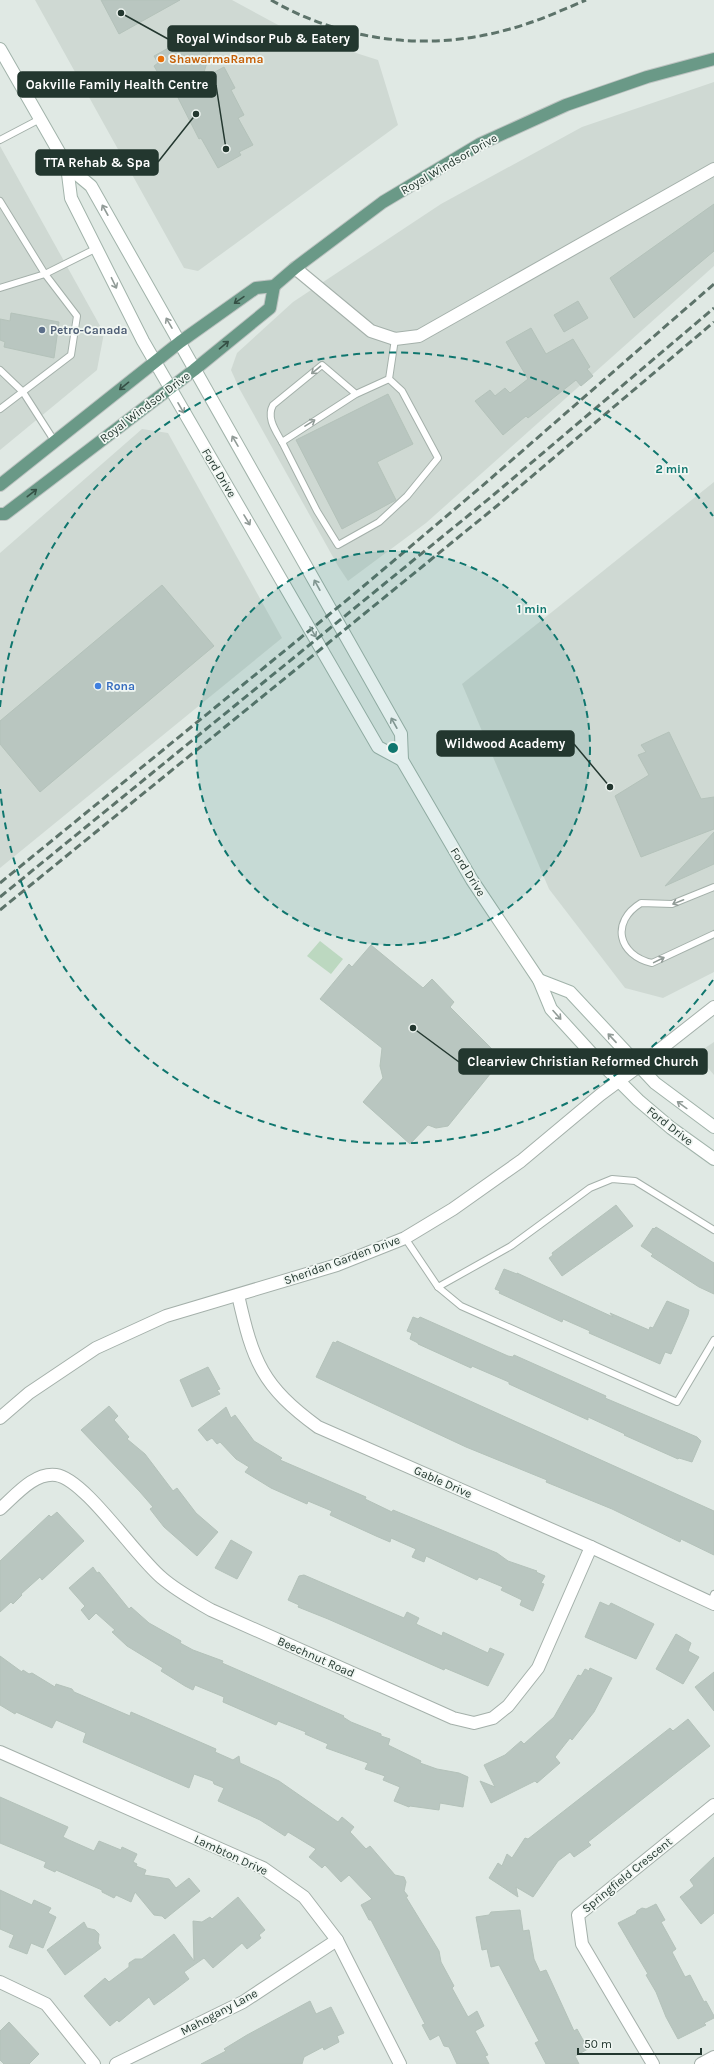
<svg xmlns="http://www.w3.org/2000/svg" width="714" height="2064" viewBox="0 0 714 2064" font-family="Karla,sans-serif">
<rect width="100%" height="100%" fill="#e0e9e4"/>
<!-- built -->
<g fill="#cfd9d3">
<polygon points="35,0 232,0 293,33 378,60 398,125 198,271 184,268"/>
<polygon points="714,82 714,266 426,523 348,581 338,566 239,388 231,370 237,353 293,302 441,204 582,127"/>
<polygon points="0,146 104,333 97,370 0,450"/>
<polygon points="142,429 168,433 282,638 0,868 0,553"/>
<polygon points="714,482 714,972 663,998 625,988 549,889 462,684"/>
<polygon points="714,1042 714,1075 696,1054"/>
</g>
<!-- green -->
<polygon fill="#bcd8c0" points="320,941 343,959 331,974 307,956"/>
<!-- building -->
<g fill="#b9c6c0" stroke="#b4c2ba">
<polygon points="101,0 180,0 119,34"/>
<polygon points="192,35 206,39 211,49 202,79 224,67 235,88 231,90 244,115 238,118 253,145 239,152 241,155 218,168 201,138 199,139 170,82 169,83 165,75 161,78 154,66 158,63 154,56"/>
<polygon points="714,204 714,251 634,318 610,278"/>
<polygon points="578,301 588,318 564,332 554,315"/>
<polygon points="11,313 59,322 54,358 4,347 5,342 0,340 0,319 10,321"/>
<polygon points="531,328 546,354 573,339 590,367 587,369 593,376 581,386 576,380 528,418 526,416 503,435 475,401 490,390 495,396 505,388 510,393 528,379 506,342"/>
<polygon points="388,394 413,444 377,462 396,500 342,529 296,440"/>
<polygon points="162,585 214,646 40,792 0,744 0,721"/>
<polygon points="669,732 701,799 714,797 714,829 641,857 615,796 649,775 638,755 646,752 641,745"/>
<polygon points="714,832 714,864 665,886"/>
<polygon points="371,945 423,988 432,979 454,1002 450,1007 494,1051 495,1068 448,1126 436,1128 428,1125 410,1144 363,1102 383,1078 380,1066 382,1048 320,999 349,964 352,967"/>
<polygon points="616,1205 633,1226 562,1276 549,1258 553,1255 552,1253"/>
<polygon points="656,1227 714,1263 714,1294 699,1287 651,1256 653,1254 641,1246 653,1228 654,1229"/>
<polygon points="504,1269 517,1274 517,1273 613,1317 610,1313 649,1330 650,1327 653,1328 667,1301 689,1310 688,1315 671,1354 665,1352 660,1364 589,1333 590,1331 563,1319 562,1322 499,1293 500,1291 495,1289"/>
<polygon points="413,1317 418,1319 420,1317 508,1356 513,1357 514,1355 606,1396 605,1398 697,1437 701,1441 692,1462 679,1458 678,1459 624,1435 625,1434 601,1423 588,1417 588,1420 509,1384 509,1382 472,1366 471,1368 418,1344 418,1343 410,1339 412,1333 407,1331"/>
<polygon points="337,1341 714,1511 714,1555 681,1539 680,1542 612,1509 546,1482 547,1480 466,1447 316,1377 333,1342 336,1343"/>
<polygon points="208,1367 220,1389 217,1390 220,1394 192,1407 180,1380"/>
<polygon points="109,1406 118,1416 114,1420 129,1437 127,1439 145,1454 173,1491 177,1488 196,1513 218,1532 197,1556 164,1527 150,1509 153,1507 140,1492 81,1430"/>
<polygon points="226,1407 231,1418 235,1415 254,1441 282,1458 280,1460 366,1497 365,1499 392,1512 393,1510 437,1528 497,1553 508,1561 537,1571 536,1572 545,1576 541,1583 544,1584 533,1611 520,1605 522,1600 501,1590 503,1587 479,1577 477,1580 426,1556 424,1562 412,1557 416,1549 391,1538 390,1542 376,1536 330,1515 332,1511 308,1501 307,1504 271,1488 245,1472 249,1467 236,1459 220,1442 217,1444 212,1438 207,1441 198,1430"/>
<polygon points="57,1512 84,1541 42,1580 40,1577 21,1594 22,1595 13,1604 11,1602 0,1612 0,1561 49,1515 51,1517"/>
<polygon points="231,1540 252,1552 237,1579 215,1568"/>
<polygon points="93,1567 97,1573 99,1572 129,1609 131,1607 149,1623 181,1641 180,1643 193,1650 223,1661 222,1663 344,1716 343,1717 351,1722 381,1734 381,1736 390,1739 388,1745 421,1761 420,1763 437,1769 459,1773 468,1777 463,1807 440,1803 439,1810 410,1806 409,1807 394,1801 400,1787 383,1780 385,1776 365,1769 368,1763 326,1748 328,1744 305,1734 306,1732 278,1721 276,1725 246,1712 223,1702 224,1697 195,1685 193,1690 185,1686 161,1671 163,1668 127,1646 112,1632 115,1630 96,1613 89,1620 81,1610 85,1606 69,1588"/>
<polygon points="304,1575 404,1618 407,1612 419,1618 416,1624 442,1636 443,1632 488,1653 490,1648 504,1654 488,1686 445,1668 444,1670 328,1619 298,1607 299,1605 288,1600 299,1576"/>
<polygon points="600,1602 609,1606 611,1603 654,1624 636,1659 585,1637"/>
<polygon points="676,1634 691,1643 688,1651 699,1657 683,1684 656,1669"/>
<polygon points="0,1656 22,1672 23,1670 29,1674 32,1673 55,1687 56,1684 72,1689 74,1692 130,1716 131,1712 216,1749 215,1752 233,1760 239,1756 240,1763 279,1781 338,1822 342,1817 354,1827 350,1832 366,1849 370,1846 395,1875 404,1877 406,1882 404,1891 408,1896 406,1897 439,1951 441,1962 454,1986 452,1988 468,2017 477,2011 484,2026 475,2031 488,2055 485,2056 489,2064 457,2064 449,2047 444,2046 439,2035 430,2040 422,2025 425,2024 397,1970 371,1920 369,1920 361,1905 372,1899 349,1875 341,1882 325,1865 322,1868 309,1857 316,1849 288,1832 285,1836 260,1820 218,1801 224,1788 214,1784 213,1781 194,1774 189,1788 83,1742 86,1733 56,1720 52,1728 16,1712 15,1714 0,1705"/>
<polygon points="590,1668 612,1678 594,1712 572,1740 570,1738 555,1757 560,1763 537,1783 535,1781 491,1803 480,1781 495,1787 484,1765 505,1755 521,1741 524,1744 554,1717 578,1675 581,1676 585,1669 589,1671"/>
<polygon points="714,1672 714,1711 695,1687"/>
<polygon points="688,1719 710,1746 588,1842 591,1845 574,1857 570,1852 558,1861 533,1897 516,1887 518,1897 489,1878 498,1863 502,1866 507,1854 512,1858 525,1838 528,1839 670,1728 673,1731"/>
<polygon points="0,1797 68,1827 63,1837 69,1840 94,1851 99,1841 121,1850 122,1847 137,1854 133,1862 137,1864 136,1866 146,1870 144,1875 169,1879 176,1888 189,1878 200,1891 165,1919 162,1916 154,1915 135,1892 131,1902 116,1895 114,1898 102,1892 102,1890 56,1870 55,1872 44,1867 46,1862 0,1843"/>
<polygon points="714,1857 714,1913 701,1924 680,1897 694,1886 690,1880"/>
<polygon points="0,1890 32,1905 34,1900 51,1908 48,1913 56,1917 43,1948 31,1943 27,1954 9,1947 14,1935 0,1929"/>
<polygon points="238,1897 265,1930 259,1935 261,1938 247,1949 242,1943 213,1968 204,1958 184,1972 189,1979 176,1989 154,2005 149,1997 119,2022 117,2020 110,2026 84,1996 105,1978 109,1982 129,1967 129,1963 135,1959 142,1959 174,1934 194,1961 193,1921 202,1922 210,1917 212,1919"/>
<polygon points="656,1904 665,1920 661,1922 676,1949 672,1952 685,1977 690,1975 704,2002 706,2001 714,2016 714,2018 704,2023 706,2025 678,2039 666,2017 656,1992 646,1975 648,1974 618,1923 636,1914 637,1911 642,1908 646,1909"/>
<polygon points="520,1910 523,1931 529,1930 534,1959 540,1972 546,1970 574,2031 577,2029 588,2049 575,2056 579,2064 546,2064 535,2043 539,2041 499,1965 491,1967 487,1949 482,1950 476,1917 489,1915 491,1912"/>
<polygon points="84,1922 87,1928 95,1930 99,1934 98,1943 101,1948 65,1975 47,1950"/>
<polygon points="310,2001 316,2014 331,2007 344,2033 337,2036 339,2042 324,2050 323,2047 304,2057 302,2064 201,2064 226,2051 224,2049 247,2035"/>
<polygon points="9,2022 39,2054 29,2064 4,2064 0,2060 0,2031"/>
</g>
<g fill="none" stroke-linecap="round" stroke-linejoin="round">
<!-- service casing -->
<g stroke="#a4b0aa" stroke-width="8">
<g id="service">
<polyline points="0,140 40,119"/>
<polyline points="0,201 45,274 77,316 71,355 0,409"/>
<polyline points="0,288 45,274 97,248"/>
<polyline points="0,370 23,392 55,442"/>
<path d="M356,394l-34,-29 -49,40c-7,13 3,26 9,37l74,-48 33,-15"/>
<polyline points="282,442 317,511 338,545 379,522 407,496 438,458 402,391 389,379 395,339"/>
<path d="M714,887l-42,17 -31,-1c-31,19 -23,52 11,60l62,-29"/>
<polyline points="714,1230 635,1181 612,1179 590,1188 511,1246 438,1287 461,1306 677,1402 714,1340"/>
<polyline points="405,1238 438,1287"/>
<polyline points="711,1602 714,1594"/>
</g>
</g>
<!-- minor casing -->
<g stroke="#a4b0aa" stroke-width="14">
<g id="minor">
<polyline points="295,268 371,331 395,339 419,336 714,169"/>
<polyline points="639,1066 714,1007"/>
<path d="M238,1295c15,67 24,91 80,132l273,120 123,57"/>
<path d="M0,1509c15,-13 34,-37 56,-34 29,4 80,82 106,103 15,13 32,22 49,32l242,108 21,5 19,-5 15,-12 30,-38 53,-121"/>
<polyline points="0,1752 263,1868 304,1897 337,1940 400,2064"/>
<polyline points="0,1982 46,2004 94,2064"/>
<polyline points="116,2064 243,2002 337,1940"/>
<polyline points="653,2064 582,1944 578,1915 714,1805"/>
<polyline points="701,2064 714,2057"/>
</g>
</g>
<!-- tertiary casing -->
<g stroke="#a4b0aa" stroke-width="14">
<polyline id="tertiary" points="0,1418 29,1393 96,1348 166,1316 337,1265 405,1238 453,1209 521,1161 600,1095 639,1066"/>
</g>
<!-- secondary casing -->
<g stroke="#a1b3aa" stroke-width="14">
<g id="secondary">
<polyline points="0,49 67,166 71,198 143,341 378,747 402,760"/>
<polyline points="67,166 91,186 401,734 402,760 472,880 539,980 551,1009 593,1055 638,1100 671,1128 714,1159"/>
<polyline points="539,980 570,992 655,1083 714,1127"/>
</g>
</g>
<!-- primary casing -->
<g stroke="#bdc3c1" stroke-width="14">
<g id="primary">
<polyline points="0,485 180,342 256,288 274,286 295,268 383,202 480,144 566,105 647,77 714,59"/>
<polyline points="0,514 5,514 194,370 270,308 274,286"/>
</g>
</g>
<!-- service -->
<use href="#service" stroke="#fff" stroke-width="6"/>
<!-- minor -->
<use href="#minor" stroke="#fff" stroke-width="12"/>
<!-- tertiary -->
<use href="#tertiary" stroke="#fff" stroke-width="12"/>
<!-- secondary -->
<use href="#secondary" stroke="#fff" stroke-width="12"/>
<!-- primary -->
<use href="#primary" stroke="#6a9987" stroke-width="12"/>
<!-- rail -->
<g stroke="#5d736a" stroke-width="3" stroke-dasharray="8 4" stroke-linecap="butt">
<path d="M271,0c71,41 156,52 235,30 28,-7 54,-19 80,-30"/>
<polyline points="0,883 353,595 481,487 714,284"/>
<polyline points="0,897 491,497 714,308"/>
<polyline points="0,910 498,505 714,322"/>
</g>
</g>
<!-- one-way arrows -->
<defs><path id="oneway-shaft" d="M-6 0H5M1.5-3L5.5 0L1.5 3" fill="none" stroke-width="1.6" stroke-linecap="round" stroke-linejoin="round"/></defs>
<g stroke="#919b97">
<use href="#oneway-shaft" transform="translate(105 210) rotate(-119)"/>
<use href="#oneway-shaft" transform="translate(114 283) rotate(64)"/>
<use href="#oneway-shaft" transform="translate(169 323) rotate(-120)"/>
<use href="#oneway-shaft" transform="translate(316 370) rotate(140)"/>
<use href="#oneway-shaft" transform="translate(181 408) rotate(60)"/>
<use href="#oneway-shaft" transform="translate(310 423) rotate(-32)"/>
<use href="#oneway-shaft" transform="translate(235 441) rotate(-120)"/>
<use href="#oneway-shaft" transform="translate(247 520) rotate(59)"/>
<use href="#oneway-shaft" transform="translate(317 585) rotate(-119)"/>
<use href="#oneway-shaft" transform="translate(313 632) rotate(60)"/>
<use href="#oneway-shaft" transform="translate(394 723) rotate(-119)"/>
<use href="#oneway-shaft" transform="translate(678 902) rotate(158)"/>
<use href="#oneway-shaft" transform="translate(659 960) rotate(-26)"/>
<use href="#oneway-shaft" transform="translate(557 1015) rotate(48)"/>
<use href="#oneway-shaft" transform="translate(612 1038) rotate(-133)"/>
<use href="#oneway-shaft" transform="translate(682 1105) rotate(-144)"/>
</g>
<g stroke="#355045">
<use href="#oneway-shaft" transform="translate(239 300) rotate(145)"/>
<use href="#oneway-shaft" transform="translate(224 345) rotate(-40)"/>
<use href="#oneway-shaft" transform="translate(124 386) rotate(141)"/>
<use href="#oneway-shaft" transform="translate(32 493) rotate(-38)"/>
</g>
<!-- distance rings -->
<circle cx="393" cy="748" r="197" fill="#0f766e" fill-opacity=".12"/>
<g fill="none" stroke="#0f766e" stroke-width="2" stroke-dasharray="7 5">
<circle cx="393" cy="748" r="197"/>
<path d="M713 980A395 395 0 0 1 0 789M0 707A395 395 0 0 1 713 516"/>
</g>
<!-- markers -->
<circle fill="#e8710a" stroke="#f0f6f2" stroke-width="1.5" cx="161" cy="59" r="4"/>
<circle fill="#5c6f8a" stroke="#f0f6f2" stroke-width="1.5" cx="42" cy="330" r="4"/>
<circle fill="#3f7fe0" stroke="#f0f6f2" stroke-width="1.5" cx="98" cy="686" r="4"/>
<g text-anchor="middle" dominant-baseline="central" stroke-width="3.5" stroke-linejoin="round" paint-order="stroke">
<!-- food labels -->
<g font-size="12" font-weight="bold" fill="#c56008" stroke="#f0f6f2" text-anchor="start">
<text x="169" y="59">ShawarmaRama</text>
</g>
<!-- street labels -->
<g font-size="12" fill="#23372f" stroke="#f0f6f2">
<text transform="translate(449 164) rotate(-30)">Royal Windsor Drive</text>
<text transform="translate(145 407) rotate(-37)">Royal Windsor Drive</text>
<text transform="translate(219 473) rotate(59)">Ford Drive</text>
<text transform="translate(468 872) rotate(58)">Ford Drive</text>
<text transform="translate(670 1126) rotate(38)">Ford Drive</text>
<text transform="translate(342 1260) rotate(-20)">Sheridan Garden Drive</text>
<text transform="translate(443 1482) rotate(24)">Gable Drive</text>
<text transform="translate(316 1657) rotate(24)">Beechnut Road</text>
<text transform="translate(231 1855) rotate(25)">Lambton Drive</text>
<text transform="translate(627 1875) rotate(-39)">Springfield Crescent</text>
<text transform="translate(219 2012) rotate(-28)">Mahogany Lane</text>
</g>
<!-- service labels -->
<g font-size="12" font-weight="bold" fill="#4e5e75" stroke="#f0f6f2" text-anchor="start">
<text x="50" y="330">Petro-Canada</text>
</g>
<!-- shop labels -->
<g font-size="12" font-weight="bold" fill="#366cbe" stroke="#f0f6f2" text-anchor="start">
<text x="106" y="686">Rona</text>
</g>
</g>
<circle cx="393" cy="748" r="6" fill="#0f766e" stroke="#f0f6f2" stroke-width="2"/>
<g font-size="12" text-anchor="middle" font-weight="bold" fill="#0f766e" stroke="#f0f6f2" stroke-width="3.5" stroke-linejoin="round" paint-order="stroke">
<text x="672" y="473">2 min</text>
<text x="532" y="613">1 min</text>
</g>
<!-- callouts -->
<path fill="none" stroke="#23372f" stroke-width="1.5" d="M121 13L168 39M226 149L216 85M196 114L158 162M610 787L574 744M413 1028L459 1062"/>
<g fill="#23372f" stroke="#f0f6f2" stroke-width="1.5">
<circle cx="121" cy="13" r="4"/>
<circle cx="226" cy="149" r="4"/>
<circle cx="196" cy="114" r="4"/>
<circle cx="610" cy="787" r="4"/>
<circle cx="413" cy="1028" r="4"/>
</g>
<g fill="#23372f" stroke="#23372f" stroke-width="1.5">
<rect x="168" y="26" width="190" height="25" rx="4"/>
<rect x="18" y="72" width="198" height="25" rx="4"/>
<rect x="36" y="150" width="122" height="25" rx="4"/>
<rect x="437" y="731" width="137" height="25" rx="4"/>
<rect x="459" y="1049" width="248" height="25" rx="4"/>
</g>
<g font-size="13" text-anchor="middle" font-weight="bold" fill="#fff">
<text x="263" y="43">Royal Windsor Pub &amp; Eatery</text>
<text x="117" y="89">Oakville Family Health Centre</text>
<text x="97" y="167">TTA Rehab &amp; Spa</text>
<text x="505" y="748">Wildwood Academy</text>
<text x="583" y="1066">Clearview Christian Reformed Church</text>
</g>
<!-- scale -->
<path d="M578 2048v6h123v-6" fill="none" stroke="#23372f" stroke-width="2"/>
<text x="584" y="2048" font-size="12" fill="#23372f" stroke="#f0f6f2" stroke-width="3" paint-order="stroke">50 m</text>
</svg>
